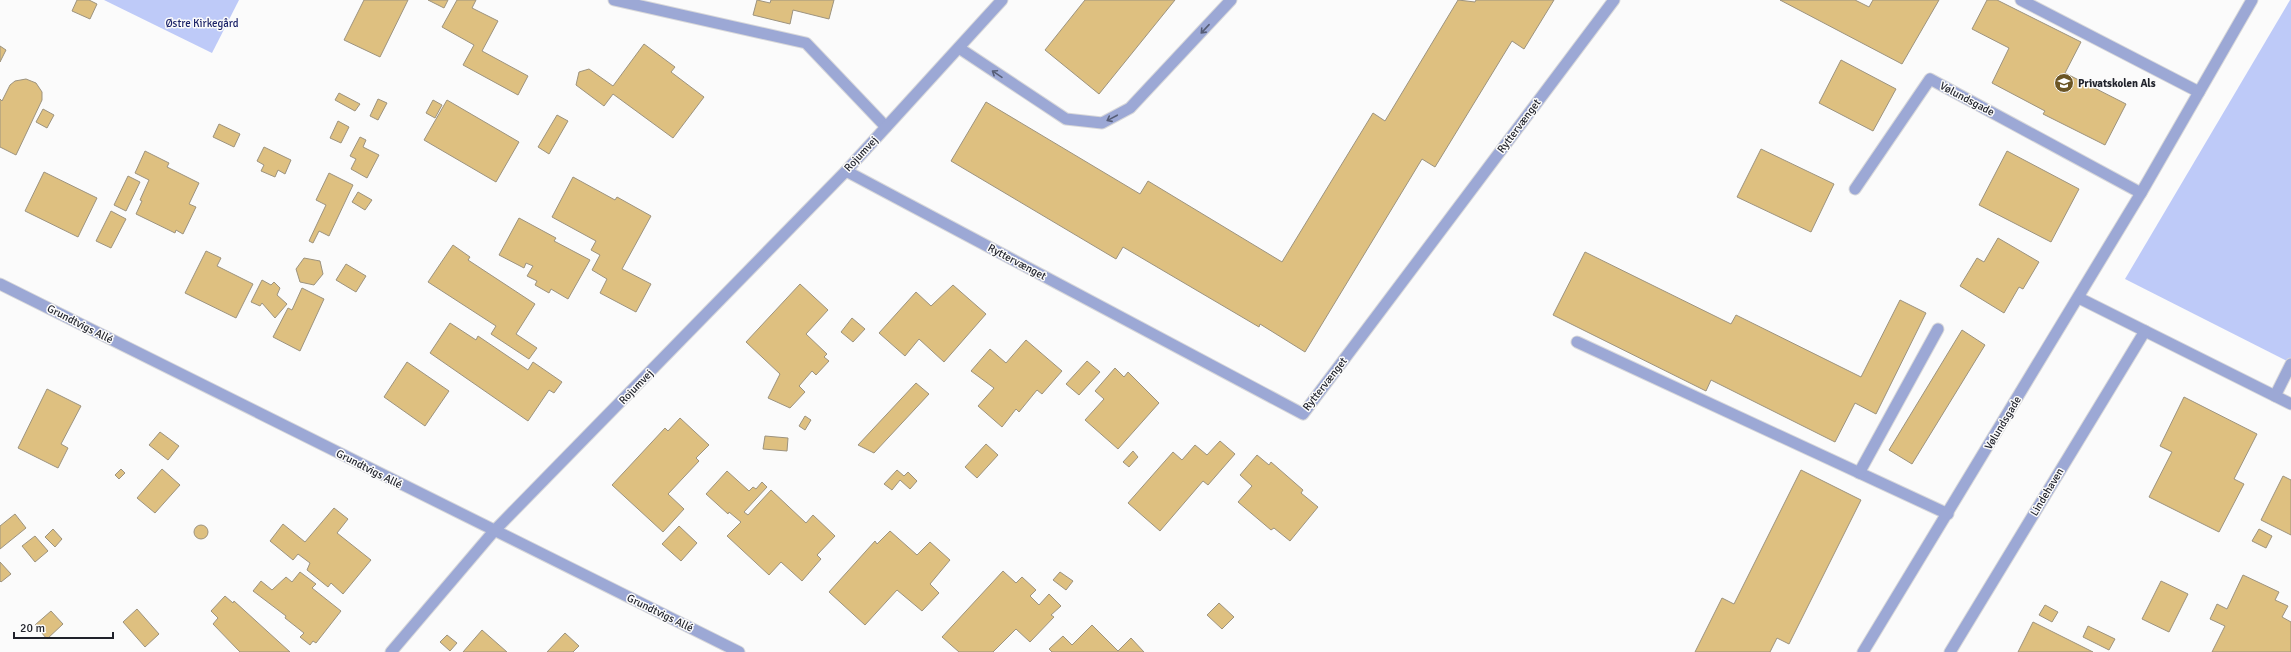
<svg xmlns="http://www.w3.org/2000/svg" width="2291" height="652" viewBox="0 0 2291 652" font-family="Signika,sans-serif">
<rect width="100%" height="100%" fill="#fbfbfb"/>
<!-- green -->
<g fill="#becaf8">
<polygon points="104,0 239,0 212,53"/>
<polygon points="2290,0 2291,0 2291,363 2125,279"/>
</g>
<!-- building -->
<g fill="#dec080" stroke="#9d937e">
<polygon points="77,0 89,0 97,4 90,19 72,11"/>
<polygon points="364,0 408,0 380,57 344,40"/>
<polygon points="428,0 448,0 444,8"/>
<polygon points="457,0 476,0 472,8 498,21 482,51 528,76 518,95 463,65 474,45 442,27"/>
<polygon points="757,0 770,3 771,0 834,0 829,19 793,10 790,24 753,15"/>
<polygon points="1085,0 1175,0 1099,94 1045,50"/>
<polygon points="1458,0 1475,2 1476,0 1554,0 1524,49 1512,41 1435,167 1422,159 1305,352 1260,324 1259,327 1123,247 1116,259 951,161 986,102 1140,194 1148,181 1282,262 1373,113 1385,121"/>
<polygon points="1780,0 1855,0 1869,7 1873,0 1939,0 1902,64"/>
<polygon points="1987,0 1997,0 2081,42 2065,73 2126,104 2105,145 2043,114 2045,111 1992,83 2009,48 1972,29"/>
<polygon points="644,44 675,67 671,72 704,97 673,138 613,94 604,106 576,85 579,72 589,69 613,86"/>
<polygon points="0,46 6,50 0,62"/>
<polygon points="1841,60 1896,89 1873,131 1819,103"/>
<polygon points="26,79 36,83 42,92 42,100 16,155 0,147 0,99 2,101 10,85 15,81"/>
<polygon points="339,93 360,104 355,111 335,100"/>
<polygon points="378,99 387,103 378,120 370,116"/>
<polygon points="433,100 442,105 435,118 426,113"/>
<polygon points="447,100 519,142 496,182 424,140"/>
<polygon points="43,109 54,115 47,128 36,122"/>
<polygon points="557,115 568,121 549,154 538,147"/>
<polygon points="338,121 349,127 341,143 330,138"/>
<polygon points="219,124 240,134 234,147 213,137"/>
<polygon points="360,137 366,140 363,147 379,155 367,178 351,169 356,159 350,156"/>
<polygon points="264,147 291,160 285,174 278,170 275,177 261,171 264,165 257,161"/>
<polygon points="1761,149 1834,184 1811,232 1737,197"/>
<polygon points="145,151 169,163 167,167 199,183 189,204 196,207 183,234 176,230 175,233 136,214 142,201 140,200 149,180 135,173"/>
<polygon points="2007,151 2079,189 2051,242 1979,205"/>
<polygon points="44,172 97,198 78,237 25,211"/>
<polygon points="329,173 353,185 329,236 319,231 313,243 309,241 326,205 316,200"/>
<polygon points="128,176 140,182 126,211 114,205"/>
<polygon points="573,177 615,200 617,197 651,216 622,269 651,284 636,312 600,293 607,279 592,270 600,255 591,250 596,241 552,217"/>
<polygon points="358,192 372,200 365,210 352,202"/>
<polygon points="111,211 126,219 111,248 96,241"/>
<polygon points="519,218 556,238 554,241 590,260 568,299 551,289 549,293 535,285 537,281 527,276 533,266 526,263 524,268 499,255"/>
<polygon points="1998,238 2039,262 2023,289 2019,287 2004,313 1960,286 1977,258 1984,262"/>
<polygon points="453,245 470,257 468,260 535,304 516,334 537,348 529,359 491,334 496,326 428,282"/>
<polygon points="206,251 221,258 217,266 253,284 236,318 185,293"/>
<polygon points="1585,252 1731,324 1736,315 1861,377 1900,300 1926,313 1876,414 1855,403 1835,442 1711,380 1706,391 1553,315"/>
<polygon points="304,258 320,261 323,274 314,285 300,282 296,269"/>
<polygon points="346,264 366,276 356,292 336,280"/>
<polygon points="262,280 271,285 274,282 280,288 277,295 287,304 275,318 262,303 260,306 251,302"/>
<polygon points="800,284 828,310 806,334 827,354 824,357 829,361 816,375 812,371 799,386 805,392 790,408 768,398 780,374 746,342"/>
<polygon points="953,285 986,314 944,362 919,339 905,356 879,333 916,292 931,306"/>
<polygon points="302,288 324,299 300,351 273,337 288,308 292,310"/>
<polygon points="852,318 865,329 853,342 841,332"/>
<polygon points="450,323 476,340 478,336 528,370 533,362 562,382 554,393 549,390 528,421 430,353"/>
<polygon points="1962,330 1985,345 1912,464 1889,450"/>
<polygon points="1026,340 1062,371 1042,394 1037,390 1019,412 1016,409 1002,427 978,406 994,388 971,371 990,349 1006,363"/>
<polygon points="1087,361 1100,372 1079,395 1066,384"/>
<polygon points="407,362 449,391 425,426 384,397"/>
<polygon points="1115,368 1124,377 1128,372 1159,403 1118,449 1085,420 1104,399 1095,391"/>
<polygon points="916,383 929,394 874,453 858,445"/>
<polygon points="47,389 81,406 61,444 68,448 58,468 18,448"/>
<polygon points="2184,397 2257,434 2234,479 2244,484 2219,532 2149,497 2172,452 2160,446"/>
<polygon points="805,416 811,420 805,430 799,426"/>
<polygon points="680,418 709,445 696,458 699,461 668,494 684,509 663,532 612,485 665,428 668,431"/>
<polygon points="160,432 179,446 168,460 149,445"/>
<polygon points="765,436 788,438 787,451 763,449"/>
<polygon points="1220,441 1235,454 1208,485 1203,481 1160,531 1128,503 1173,452 1182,460 1195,445 1207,455"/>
<polygon points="986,444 998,455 977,478 965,467"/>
<polygon points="1133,451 1138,457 1129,467 1123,462"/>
<polygon points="1257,455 1269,465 1271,462 1303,490 1301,493 1318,507 1290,541 1274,528 1271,530 1238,502 1252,486 1240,475"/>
<polygon points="121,469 125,473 119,479 115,475"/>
<polygon points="162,469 180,485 155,513 137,498"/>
<polygon points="897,470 904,476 908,472 917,481 910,489 900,480 892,490 884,484"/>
<polygon points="1801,470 1861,500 1789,644 1777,638 1770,652 1695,652 1722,598 1734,604"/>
<polygon points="727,471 749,491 753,487 756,489 762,482 767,487 744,512 748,515 771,490 806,523 813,515 835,536 817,555 821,559 802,581 781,562 769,575 727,536 741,522 729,512 728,514 706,494"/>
<polygon points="2283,476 2291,480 2291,535 2261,520"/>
<polygon points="334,508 348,519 337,533 371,560 343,594 331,583 328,587 307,570 310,563 298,554 293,560 270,541 283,524 305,542"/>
<polygon points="15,514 26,528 0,549 0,526"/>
<circle cx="201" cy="532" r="7"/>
<polygon points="679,526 697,543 681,561 662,544"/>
<polygon points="53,529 62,539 55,547 45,537"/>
<polygon points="2259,529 2272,536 2266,548 2252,541"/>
<polygon points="890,531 917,555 930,542 950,560 930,584 939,593 922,611 897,590 865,625 829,592 875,541 877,544"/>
<polygon points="35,536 48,551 35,562 22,546"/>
<polygon points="0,562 11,574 1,582 0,581"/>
<polygon points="1003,571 1016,583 1022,577 1036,590 1030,596 1039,605 1049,594 1061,606 1051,615 1054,617 1030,642 1016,629 993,652 959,652 942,637"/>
<polygon points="300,572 316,584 312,588 341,611 316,643 313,641 310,645 300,637 304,633 285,618 286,616 253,591 261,581 272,590 286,577 292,582"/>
<polygon points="1060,572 1073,581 1066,590 1053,580"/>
<polygon points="2243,575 2279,592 2275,600 2288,606 2282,617 2291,622 2291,652 2212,652 2225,626 2210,619 2217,604 2227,609"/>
<polygon points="2161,581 2188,594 2169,632 2142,619"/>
<polygon points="225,596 233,603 234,601 290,652 240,652 213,624 218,618 211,611"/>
<polygon points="1219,603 1234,617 1222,629 1207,615"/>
<polygon points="2045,605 2058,612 2052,622 2039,615"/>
<polygon points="137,609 159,634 145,647 123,622"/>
<polygon points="51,611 63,624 47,639 35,625"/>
<polygon points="2033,622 2093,652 2018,652"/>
<polygon points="1092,625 1118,651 1131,638 1144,652 1052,652 1049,649 1063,636 1072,645"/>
<polygon points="2088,626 2115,639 2109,650 2083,637"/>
<polygon points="482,630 507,652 463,652"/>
<polygon points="565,633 579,646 573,652 547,652"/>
<polygon points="447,635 457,643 450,651 440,642"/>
</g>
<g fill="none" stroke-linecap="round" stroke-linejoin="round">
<!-- service casing -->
<g stroke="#d8d8da" stroke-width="13">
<g id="service">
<polyline points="614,0 806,43 886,127"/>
<polyline points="2021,0 2199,92"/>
<polyline points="1577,342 1948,514"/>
<polyline points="2275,396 2291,364"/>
<polyline points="1859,473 1938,329"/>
</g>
</g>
<!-- minor casing -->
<g stroke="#d8d8da" stroke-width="13">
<g id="minor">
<polyline points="959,48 1066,119 1102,123 1130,108 1231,0"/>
<polyline points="846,171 1303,414 1614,0"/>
<polyline points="1855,189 1930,79 2141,193"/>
<polyline points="2079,298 2291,404"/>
<polyline points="391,652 494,531 846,171 1002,0"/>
<polyline points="1863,652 2141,193 2252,0"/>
<polyline points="1950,652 2145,331"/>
</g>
</g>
<!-- tertiary casing -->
<g stroke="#d8d8da" stroke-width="13">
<polyline id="tertiary" points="0,284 739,652"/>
</g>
<!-- service -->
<use href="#service" stroke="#9ca8d5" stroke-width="11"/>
<!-- minor -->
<use href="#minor" stroke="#9ca8d5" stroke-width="11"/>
<!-- tertiary -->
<use href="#tertiary" stroke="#9ca8d5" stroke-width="11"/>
</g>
<!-- one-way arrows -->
<defs><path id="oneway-shaft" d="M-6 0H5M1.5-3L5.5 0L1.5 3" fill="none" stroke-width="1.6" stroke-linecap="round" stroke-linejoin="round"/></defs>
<g stroke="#575e77">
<use href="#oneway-shaft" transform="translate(1205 29) rotate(133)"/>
<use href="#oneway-shaft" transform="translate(997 74) rotate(-146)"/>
<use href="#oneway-shaft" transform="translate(1112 118) rotate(152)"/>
</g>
<!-- icons -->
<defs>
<g id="school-disc" transform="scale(1)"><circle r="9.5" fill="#6c5625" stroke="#fbfbfb"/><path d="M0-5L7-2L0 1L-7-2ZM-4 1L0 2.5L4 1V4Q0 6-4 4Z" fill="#fff"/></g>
</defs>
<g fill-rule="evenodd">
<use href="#school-disc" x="2064" y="83"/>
</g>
<g text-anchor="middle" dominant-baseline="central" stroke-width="3" stroke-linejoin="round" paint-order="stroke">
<!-- park labels -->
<g font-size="11" fill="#1d2469" stroke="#fbfbfb">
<text x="202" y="23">Østre Kirkegård</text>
</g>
<!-- poi labels -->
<g font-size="11" font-weight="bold" fill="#1f212a" stroke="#fbfbfb" text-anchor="start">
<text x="2078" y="83">Privatskolen Als</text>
</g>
<!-- street labels -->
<g font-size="11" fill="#1f212a" stroke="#fbfbfb">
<text transform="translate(1967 99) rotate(28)">Vølundsgade</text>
<text transform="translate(1519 126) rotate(-53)">Ryttervænget</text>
<text transform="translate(861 154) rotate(-47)">Rojumvej</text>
<text transform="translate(1017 262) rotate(28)">Ryttervænget</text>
<text transform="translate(80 324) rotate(27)">Grundtvigs Allé</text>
<text transform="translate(1325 384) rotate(-52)">Ryttervænget</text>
<text transform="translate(636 387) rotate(-46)">Rojumvej</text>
<text transform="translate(2003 423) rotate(-59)">Vølundsgade</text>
<text transform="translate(369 469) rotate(27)">Grundtvigs Allé</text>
<text transform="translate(2047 492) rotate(-59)">Lindehaven</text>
<text transform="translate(660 613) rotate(26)">Grundtvigs Allé</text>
</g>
</g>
<!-- scale -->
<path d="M14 632v6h99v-6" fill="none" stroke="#1f212a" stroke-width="2"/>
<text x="20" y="632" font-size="12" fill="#1f212a" stroke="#fbfbfb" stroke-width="3" paint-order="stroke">20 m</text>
</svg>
